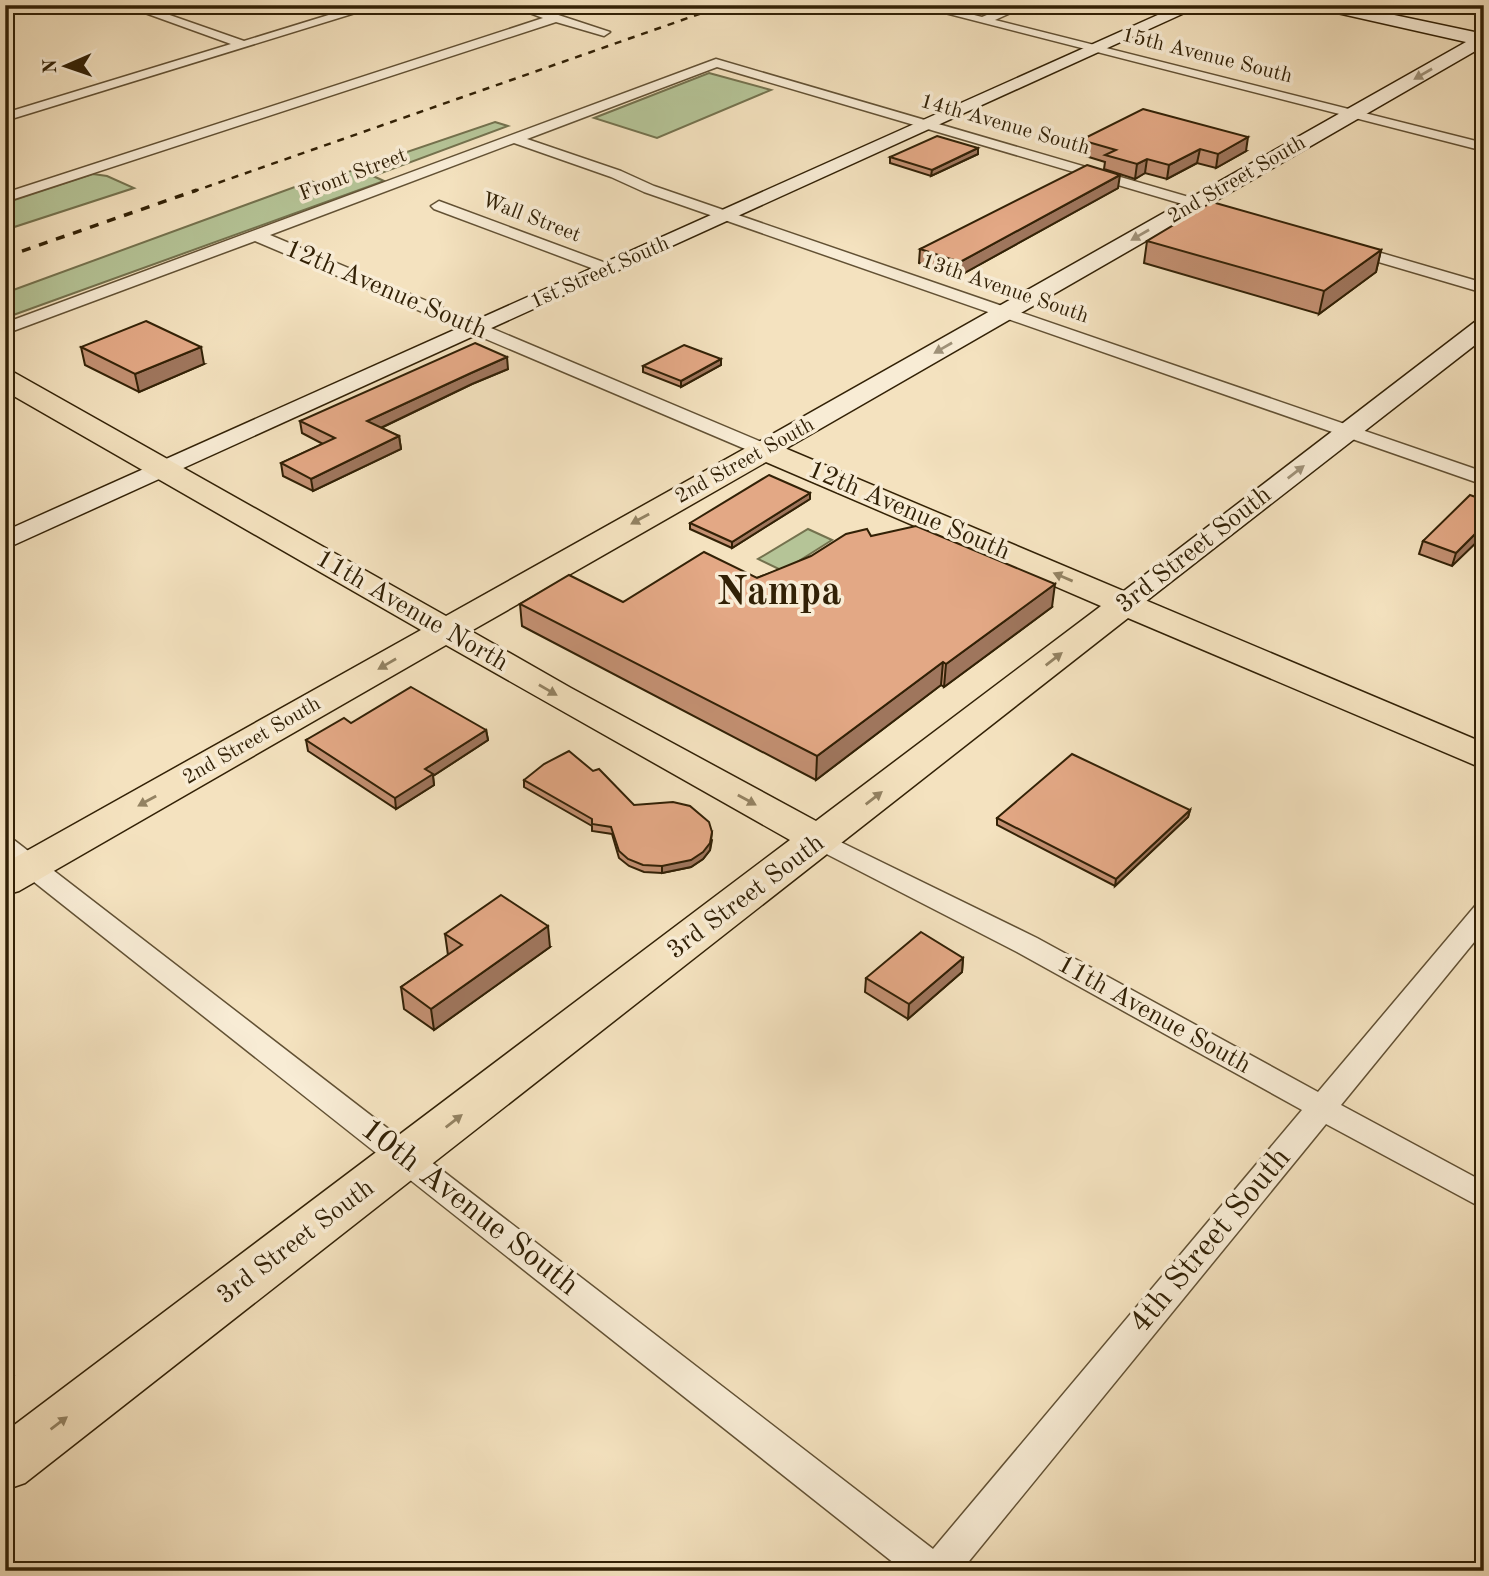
<svg xmlns="http://www.w3.org/2000/svg" width="1489" height="1576" viewBox="0 0 1489 1576" font-family="'Old Standard TT',serif">
<rect width="100%" height="100%" fill="#f4e2bf"/>
<filter id="stains"><feTurbulence type="fractalNoise" baseFrequency=".00286" numOctaves="4"/><feColorMatrix values="0 0 0 0 .2 0 0 0 0 .09 0 0 0 0 .02 0 0 0 .5 -.17"/></filter>
<radialGradient id="worn" r=".72"><stop offset=".6" stop-color="#630" stop-opacity="0"/><stop offset="1" stop-color="#630" stop-opacity=".3"/></radialGradient>
<!-- green -->
<g fill="#b5c497" stroke="#74724e" stroke-width="2">
<polygon points="709,73 771,90 657,138 594,118"/>
<polygon points="495,122 508,126 373,176 384,181 5,318 5,293 311,181 316,183"/>
<polygon points="93,174 107,176 134,188 5,230 5,203"/>
<polygon points="808,529 832,540 783,571 758,559"/>
</g>
<g fill="none" stroke-linecap="round" stroke-linejoin="round">
<!-- street casing -->
<g stroke="#625134" stroke-width="3">
<g id="street">
<polygon points="123,5 141,5 244,41 361,5 381,5 5,121 5,113 231,44"/>
<polygon points="508,5 528,5 610,32 604,36 556,22 5,202 5,193 543,18"/>
<polygon points="914,5 935,5 982,17 1011,5 1028,5 995,20 1484,143 1484,151"/>
<polygon points="716,59 1223,207 1226,210 1218,215 1213,213 717,67 527,139 621,171 654,186 1484,472 1484,485 644,192 611,177 514,143 270,235 771,446 774,450 771,454 757,454 255,241 5,334 5,323"/>
<polygon points="439,201 614,266 616,269 614,272 602,272 434,209 431,206"/>
<polygon points="1347,243 1484,283 1484,293 1341,251 1339,248"/>
<polygon points="820,832 1037,938 1318,1092 1475,906 1484,903 1484,930 1341,1105 1484,1182 1484,1209 1326,1124 961,1571 904,1571 5,859 5,838 14,840 933,1549 1302,1110 1017,952 811,846 807,840 811,834"/>
</g>
</g>
<!-- secondary casing -->
<g stroke="#322106" stroke-width="3">
<g id="secondary">
<polygon points="1180,5 1202,5 5,549 5,531"/>
<polygon points="1316,5 1347,5 1484,34 1484,46 773,456 764,458 755,456 751,450 755,444 1466,42 1324,10"/>
<polygon points="1484,319 1484,338 1136,609 1126,612 1116,609 1111,603 1116,597 1476,321"/>
</g>
</g>
<!-- primary casing -->
<g stroke="#322106" stroke-width="3">
<path id="primary" d="M5,371l10,2 431,243 307,-172 11,-3 11,3 709,299v26l-356,-151 -1103,865 -20,7v-58l785,-592 -344,-195 -427,246 -14,4v-32l416,-233 -416,-239zM766,462l335,144 -285,215 -245,-133 -100,-57z"/>
</g>
<!-- street -->
<use href="#street" fill="#f8ecd5" fill-rule="evenodd"/>
<!-- secondary -->
<use href="#secondary" fill="#f8ecd5" fill-rule="evenodd"/>
<!-- primary -->
<use href="#primary" fill="#f4e2bf" fill-rule="evenodd"/>
<!-- rail-far1 -->
<polyline stroke="#322106" stroke-width="2.5" stroke-dasharray="7 7" stroke-linecap="butt" points="192,192 725,5"/>
<!-- rail -->
<polyline stroke="#322106" stroke-width="3.5" stroke-dasharray="9 9" stroke-linecap="butt" points="5,257 197,190"/>
</g>
<!-- wall -->
<g fill="#c39072" stroke="#322106" stroke-width="2">
<polygon points="1081,140 1246,151 1216,168 1197,163 1167,179 1145,173 1135,179 1104,169 1105,162 1079,154"/>
<polygon points="978,148 978,154 931,176 890,163 890,157"/>
<polygon points="1118,188 959,276 919,263 920,249"/>
<polygon points="1147,241 1381,250 1376,272 1319,314 1144,263"/>
<polygon points="81,347 204,364 139,392 85,365"/>
<polygon points="721,359 721,365 681,387 643,372 643,366"/>
<polygon points="508,369 472,384 381,428 399,436 401,449 313,491 283,476 281,463 323,444 302,433 300,421"/>
<polygon points="810,499 732,548 690,529 690,523"/>
<polygon points="1484,500 1452,566 1419,554 1423,541"/>
<polygon points="871,536 1052,607 944,687 941,685 816,780 522,626 520,604 623,602 757,578"/>
<polygon points="351,723 486,730 488,740 433,776 434,785 396,809 308,751 306,740"/>
<polygon points="524,780 634,805 712,840 710,850 703,859 691,867 662,873 644,872 629,866 619,858 612,834 592,831 592,826 524,787"/>
<polygon points="1190,810 1188,817 1115,886 997,825 997,818"/>
<polygon points="445,934 550,947 434,1030 404,1009 401,987 448,955"/>
<polygon points="963,958 962,972 908,1019 865,992 866,978"/>
</g>
<!-- shaded-wall -->
<g fill="#9f765d" stroke="#322106" stroke-width="2">
<polygon points="1248,137 1246,151 1216,168 1218,154"/>
<polygon points="978,148 978,154 931,176 932,170"/>
<polygon points="1200,149 1197,163 1167,179 1169,165"/>
<polygon points="1147,159 1145,173 1135,179 1137,164"/>
<polygon points="1120,175 1118,188 959,276 960,262"/>
<polygon points="1381,250 1376,272 1319,314 1324,291"/>
<polygon points="201,347 204,364 139,392 135,374"/>
<polygon points="507,357 508,369 472,384 368,434 367,421 471,373"/>
<polygon points="721,359 721,365 681,387 681,381"/>
<polygon points="399,436 401,449 313,491 311,479"/>
<polygon points="810,493 810,499 732,548 732,542"/>
<polygon points="1484,525 1484,535 1452,566 1456,553"/>
<polygon points="1055,584 1052,607 944,687 946,664"/>
<polygon points="943,662 941,685 816,780 817,756"/>
<polygon points="486,730 488,740 433,776 434,785 396,809 395,798 425,769"/>
<polygon points="1190,810 1188,817 1115,886 1116,879"/>
<polygon points="712,832 710,850 703,859 691,867 662,873 662,866"/>
<polygon points="548,926 550,947 434,1030 431,1009"/>
<polygon points="963,958 962,972 908,1019 909,1004"/>
<polygon points="8,1360 14,1375 5,1381 5,1362"/>
</g>
<!-- building -->
<g fill="#e3a885" stroke="#322106" stroke-width="2">
<polygon points="1143,109 1248,137 1218,154 1200,149 1169,165 1147,159 1137,164 1105,155 1116,150 1081,140"/>
<polygon points="937,136 978,148 932,170 890,157"/>
<polygon points="1087,165 1120,175 960,262 920,249"/>
<polygon points="1212,202 1381,250 1324,291 1147,241"/>
<polygon points="146,321 201,347 135,374 81,347"/>
<polygon points="475,343 507,357 471,373 367,421 399,436 311,479 281,463 335,438 300,421"/>
<polygon points="684,345 721,359 681,381 643,366"/>
<polygon points="769,475 810,493 732,542 690,523"/>
<polygon points="1470,495 1484,500 1484,525 1456,553 1423,541"/>
<polygon points="916,526 1055,584 946,664 943,662 817,756 520,604 569,575 623,602 704,552 757,578 811,556 846,534 867,529 871,536"/>
<polygon points="411,687 486,730 425,769 433,774 395,798 306,740 344,718 351,723"/>
<polygon points="569,751 593,771 599,769 634,805 673,802 690,806 709,822 712,832 710,843 703,852 691,860 662,866 643,865 628,859 619,851 611,827 592,824 592,819 524,780 544,764"/>
<polygon points="1072,754 1190,810 1116,879 997,818"/>
<polygon points="501,895 548,926 431,1009 401,987 462,945 445,934"/>
<polygon points="921,932 963,958 909,1004 866,978"/>
</g>
<!-- one-way arrows -->
<defs><path id="oneway-solid" d="M-6-.8H1V-3.2L6.5 0L1 3.2V.8H-6Z" transform="scale(1.75)"/></defs>
<g fill="#9f9178">
<use href="#oneway-solid" transform="translate(1423 74) rotate(150)"/>
<use href="#oneway-solid" transform="translate(1140 235) rotate(150)"/>
<use href="#oneway-solid" transform="translate(943 348) rotate(150)"/>
<use href="#oneway-solid" transform="translate(1296 472) rotate(-38)"/>
</g>
<g fill="#938262">
<use href="#oneway-solid" transform="translate(640 519) rotate(151)"/>
<use href="#oneway-solid" transform="translate(1063 577) rotate(-157)"/>
<use href="#oneway-solid" transform="translate(1054 659) rotate(-38)"/>
<use href="#oneway-solid" transform="translate(387 664) rotate(150)"/>
<use href="#oneway-solid" transform="translate(548 690) rotate(30)"/>
<use href="#oneway-solid" transform="translate(874 798) rotate(-38)"/>
<use href="#oneway-solid" transform="translate(747 800) rotate(29)"/>
<use href="#oneway-solid" transform="translate(147 801) rotate(151)"/>
<use href="#oneway-solid" transform="translate(454 1121) rotate(-38)"/>
<use href="#oneway-solid" transform="translate(59 1423) rotate(-37)"/>
</g>
<g text-anchor="middle" dominant-baseline="central" stroke-width="7" stroke-linejoin="round" paint-order="stroke">
<!-- far-street labels -->
<g font-size="21" fill="#322106" stroke="#f8ecd5">
<text transform="translate(1207 56) rotate(14)">15th Avenue South</text>
<text transform="translate(1005 125) rotate(16)">14th Avenue South</text>
<text transform="translate(353 175) rotate(-21)">Front Street</text>
<text transform="translate(1237 180) rotate(-30)">2nd Street South</text>
<text transform="translate(531 218) rotate(21)">Wall Street</text>
<text transform="translate(600 273) rotate(-24)">1st Street South</text>
<text transform="translate(1005 289) rotate(19)">13th Avenue South</text>
<text transform="translate(745 461) rotate(-29)">2nd Street South</text>
<text transform="translate(252 741) rotate(-30)">2nd Street South</text>
</g>
<!-- street labels -->
<g font-size="26" fill="#322106" stroke="#f8ecd5">
<text transform="translate(386 290) rotate(23)">12th Avenue South</text>
<text transform="translate(909 511) rotate(23)">12th Avenue South</text>
<text transform="translate(1194 550) rotate(-38)">3rd Street South</text>
<text transform="translate(412 611) rotate(30)">11th Avenue North</text>
<text transform="translate(746 897) rotate(-37)">3rd Street South</text>
<text transform="translate(1154 1015) rotate(29)">11th Avenue South</text>
<text transform="translate(296 1242) rotate(-37)">3rd Street South</text>
</g>
<!-- near-street labels -->
<g font-size="32" fill="#322106" stroke="#f8ecd5">
<text transform="translate(469 1208) rotate(38)">10th Avenue South</text>
<text transform="translate(1211 1241) rotate(-50)">4th Street South</text>
</g>
<!-- town labels -->
<g font-size="40" font-weight="bold" fill="#322106" stroke="#f8ecd5">
<text x="779" y="594">Nampa</text>
</g>
</g>
<!-- margin -->
<rect width="1489" height="1576" fill="none" stroke="#f4e2bf" stroke-width="28"/>
<rect x="7" y="7" width="1475" height="1562" fill="none" stroke="#322106" stroke-width="3.5"/>
<rect x="14" y="14" width="1461" height="1548" fill="none" stroke="#322106" stroke-width="2"/>
<!-- north arrow -->
<g transform="translate(66 66) rotate(268)" stroke="#f8ecd5" stroke-width="5" paint-order="stroke">
<path d="M0-5L12 26L0 18L-12 26Z" fill="#322106"/>
<text y="-10" font-size="19" font-weight="bold" text-anchor="middle" fill="#322106">N</text>
</g>
<rect width="100%" height="100%" filter="url(#stains)"/>
<rect width="100%" height="100%" fill="url(#worn)"/>
</svg>
